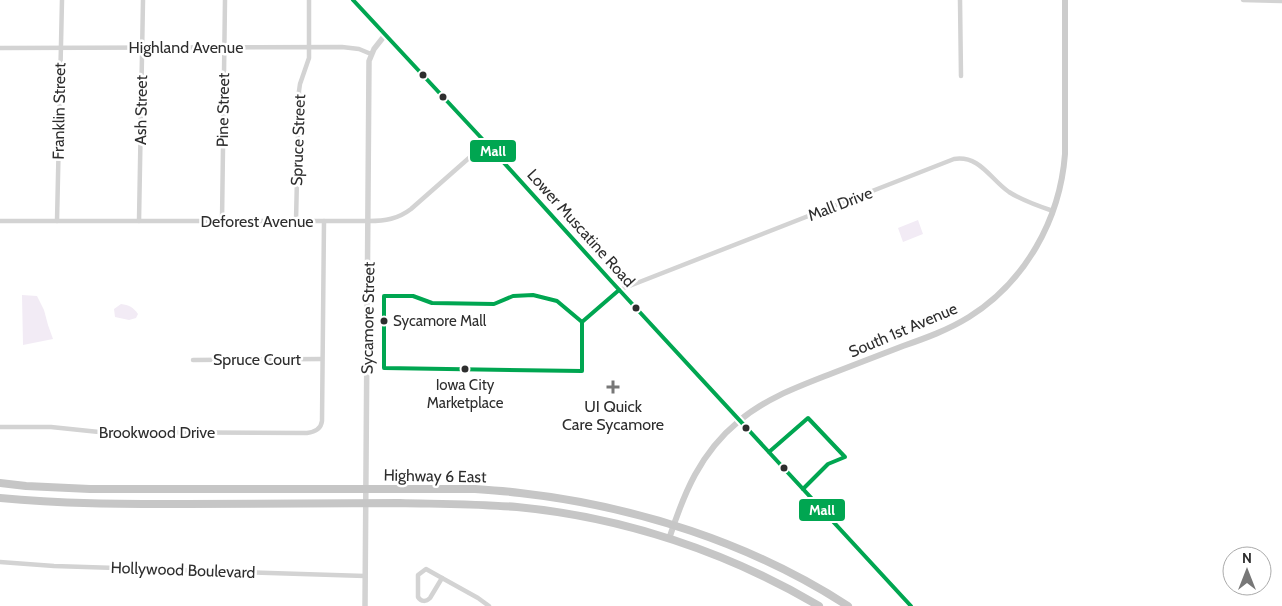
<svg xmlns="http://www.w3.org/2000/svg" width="1282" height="606" viewBox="0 0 1282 606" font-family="Cabin,sans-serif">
<rect width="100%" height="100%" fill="#fff"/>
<!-- green -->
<g fill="#f2ebf5">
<polygon points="918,220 923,234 903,242 898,228"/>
<polygon points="22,295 37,296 44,310 48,325 53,339 23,345"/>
<path d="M121,304c8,1 12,3 17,10l-2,4 -7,2 -14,-3 -1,-8z"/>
</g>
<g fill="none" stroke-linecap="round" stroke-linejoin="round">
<!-- minor -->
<g stroke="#d3d3d3" stroke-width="4.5">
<polyline points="960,0 961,76"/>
<polyline points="1243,0 1282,1"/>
<polyline points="0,48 342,47 359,49 371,54"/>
<path d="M0,221h369c16,0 29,-2 42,-12l75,-66"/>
<polyline points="57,221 62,0"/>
<polyline points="139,221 143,0"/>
<polyline points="222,221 225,0"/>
<polyline points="296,221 299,91 300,84 309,58 309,0"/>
<path d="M619,290l335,-131c26,-4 36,20 55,33 14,9 29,14 44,19"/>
<polyline points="193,360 322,359"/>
<path d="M0,427h51l48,5 208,1c8,-1 14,-4 15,-12l2,-200"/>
<polyline points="0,562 54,566 365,576"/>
<path d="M426,569l16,9 -12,20c-4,4 -9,4 -12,-1v-22z"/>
<polyline points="442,578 478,598 489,606"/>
</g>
<!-- tertiary -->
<g stroke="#d3d3d3" stroke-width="5.5">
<polyline points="740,420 911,606"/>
<polyline points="365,606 369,61 374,49 385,35"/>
</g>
<!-- secondary -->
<g stroke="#ccc" stroke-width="6">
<polyline points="353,0 486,143 611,281 740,420"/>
<path d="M669,539c15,-46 31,-86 70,-118 27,-23 61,-35 94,-48 23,-9 47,-18 70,-27 23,-8 45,-16 66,-29 56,-35 91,-97 96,-163v-154"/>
</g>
<!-- primary -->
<g stroke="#c6c6c6" stroke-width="8">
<path d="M0,483l26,3 64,3h385c15,1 30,2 45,4 115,13 231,50 328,113"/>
<path d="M0,498c61,6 123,6 185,6 71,-1 143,-1 215,-1 39,1 78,1 117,4 106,10 211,45 302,99"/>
</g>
<!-- bus-1 casing -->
<g stroke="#fff" stroke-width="8">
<g id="bus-1">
<polyline points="353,0 486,143 611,281 911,606"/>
<polygon points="533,295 557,301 582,322 582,371 384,368 384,296 413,296 432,303 494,304 513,296"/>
<polyline points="582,322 619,290"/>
<polyline points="769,452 808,418 845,457 828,464 803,489"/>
</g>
</g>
<!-- bus-1 -->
<use href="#bus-1" stroke="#00a651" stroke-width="4"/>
</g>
<!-- markers -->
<g fill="#2e2e2e" stroke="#fff" stroke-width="2">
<circle cx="423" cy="75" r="4.5"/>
<circle cx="443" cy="97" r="4.5"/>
<circle cx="636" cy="308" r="4.5"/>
<circle cx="384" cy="321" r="4.5"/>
<circle cx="465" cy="369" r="4.5"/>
<circle cx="746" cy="428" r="4.5"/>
<circle cx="784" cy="468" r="4.5"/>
</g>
<path fill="#777" stroke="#fff" stroke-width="2" d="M610.5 379.5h5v5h5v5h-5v5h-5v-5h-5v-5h5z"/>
<g text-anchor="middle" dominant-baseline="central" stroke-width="5" stroke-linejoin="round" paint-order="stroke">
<!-- bus labels -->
<g font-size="15" fill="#2e2e2e" stroke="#fff" text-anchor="start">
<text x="393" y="321">Sycamore Mall</text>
<text x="465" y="385" text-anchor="middle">Iowa City<tspan x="465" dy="18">Marketplace</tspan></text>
</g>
<!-- street labels -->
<g font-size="16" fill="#2e2e2e" stroke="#fff">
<text x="186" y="47">Highland Avenue</text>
<text transform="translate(141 110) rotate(-89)">Ash Street</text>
<text transform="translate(223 110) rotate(-89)">Pine Street</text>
<text transform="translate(59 111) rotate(-89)">Franklin Street</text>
<text transform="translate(298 140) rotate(-88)">Spruce Street</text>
<text transform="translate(840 204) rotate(-21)">Mall Drive</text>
<text x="257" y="221">Deforest Avenue</text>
<text transform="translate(581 228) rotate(48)">Lower Muscatine Road</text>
<text transform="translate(368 318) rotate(-89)">Sycamore Street</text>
<text transform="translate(903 330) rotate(-23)">South 1st Avenue</text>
<text x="257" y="359">Spruce Court</text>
<text x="157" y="432">Brookwood Drive</text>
<text transform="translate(435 476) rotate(1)">Highway 6 East</text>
<text transform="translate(183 570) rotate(2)">Hollywood Boulevard</text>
</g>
<!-- poi labels -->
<g font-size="16" fill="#2e2e2e" stroke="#fff">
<text x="613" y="406">UI Quick<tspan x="613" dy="18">Care Sycamore</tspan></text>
</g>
</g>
<g stroke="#fff" stroke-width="2">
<rect x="469" y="139" width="48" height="24" rx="5" fill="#00a651"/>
<rect x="798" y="498" width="48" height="24" rx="5" fill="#00a651"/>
</g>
<g font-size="14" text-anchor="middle" font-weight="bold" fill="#fff">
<text x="493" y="156">Mall</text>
<text x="822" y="515">Mall</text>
</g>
<!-- north arrow -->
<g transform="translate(1247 571)"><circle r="24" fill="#ffffff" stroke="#ababab"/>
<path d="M0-4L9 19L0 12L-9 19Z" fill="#777777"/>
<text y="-8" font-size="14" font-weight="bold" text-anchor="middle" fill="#2e2e2e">N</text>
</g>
</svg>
